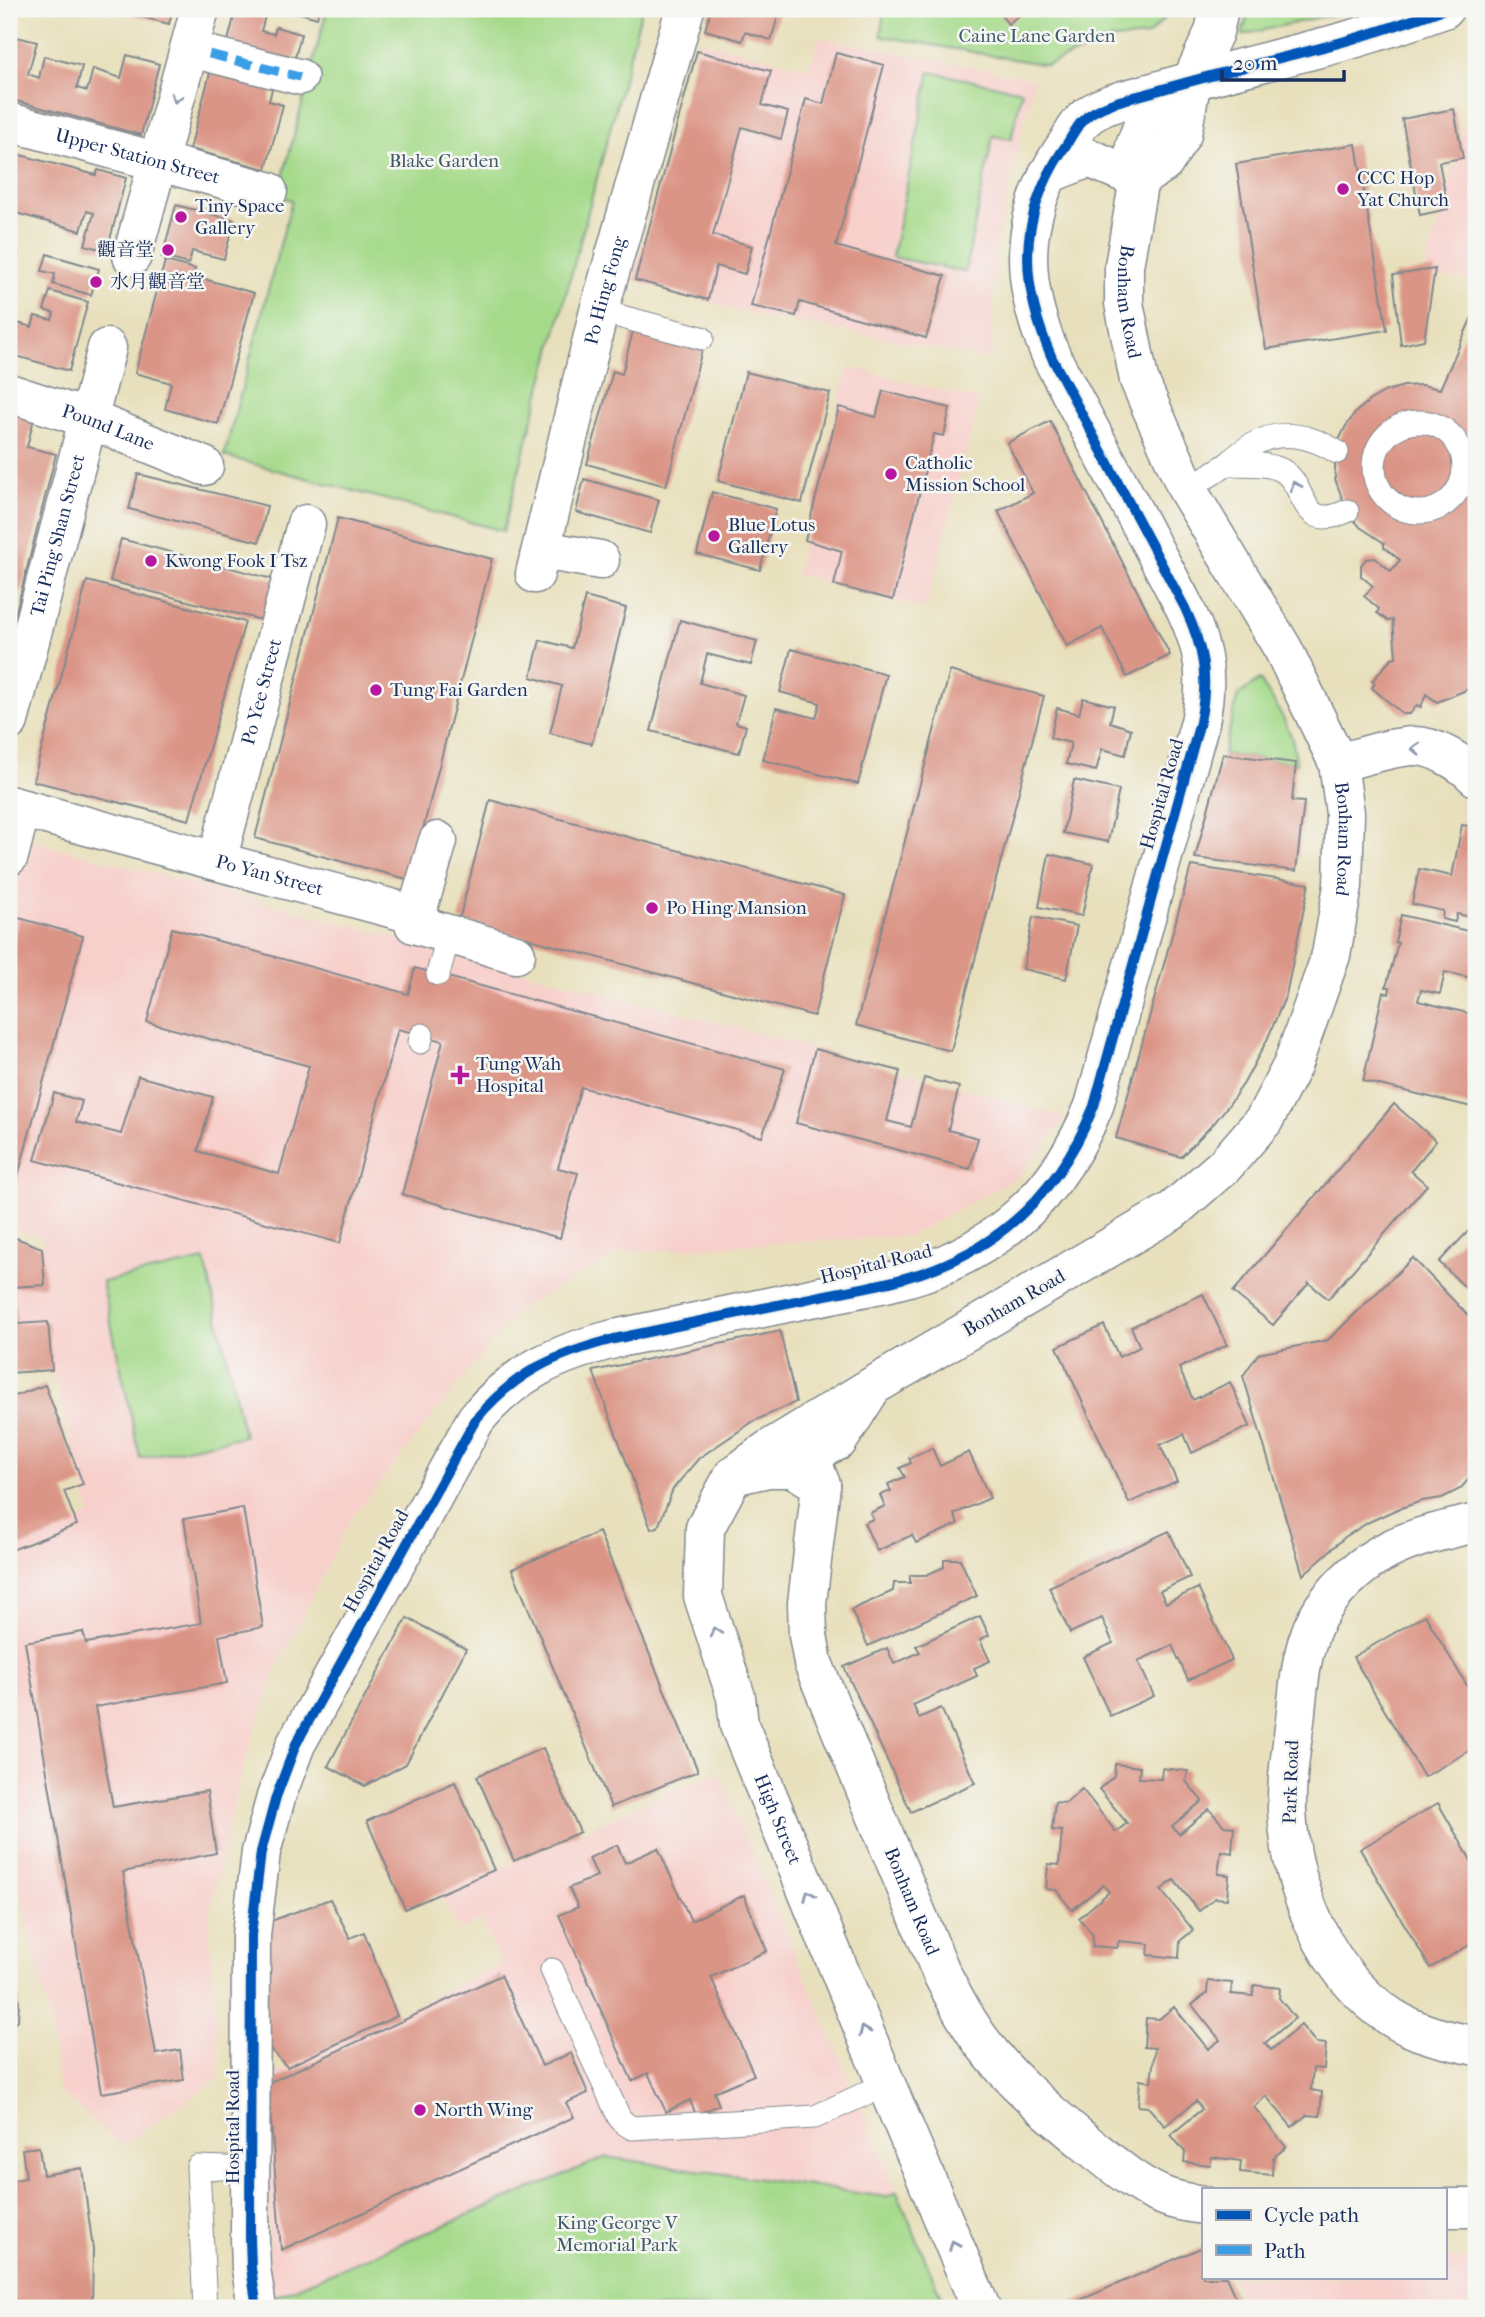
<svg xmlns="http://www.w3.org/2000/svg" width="1485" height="2317" viewBox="0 0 1485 2317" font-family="'IM FELL French Canon','Noto Serif TC',serif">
<rect width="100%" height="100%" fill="#f6f6f2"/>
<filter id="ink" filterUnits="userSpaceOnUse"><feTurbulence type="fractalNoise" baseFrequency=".0143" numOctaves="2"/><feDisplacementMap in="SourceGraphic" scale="14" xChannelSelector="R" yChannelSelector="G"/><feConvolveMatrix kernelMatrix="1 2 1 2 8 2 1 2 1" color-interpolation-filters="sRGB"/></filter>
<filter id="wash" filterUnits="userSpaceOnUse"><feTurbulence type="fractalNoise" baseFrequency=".00686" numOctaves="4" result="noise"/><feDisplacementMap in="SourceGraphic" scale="28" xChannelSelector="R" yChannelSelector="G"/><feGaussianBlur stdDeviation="1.57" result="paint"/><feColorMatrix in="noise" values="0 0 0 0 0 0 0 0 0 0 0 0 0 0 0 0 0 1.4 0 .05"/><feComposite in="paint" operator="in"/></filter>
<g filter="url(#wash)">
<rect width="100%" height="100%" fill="#e8e0bc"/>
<!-- built -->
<g fill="#f7d0cc">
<polygon points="686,37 809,69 819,37 1034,79 994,254 992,359 742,312 633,280 699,41"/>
<polygon points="1476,84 1476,279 1423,277"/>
<polygon points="848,367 979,400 926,609 796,574"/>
<polygon points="21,838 959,1087 1066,1118 1019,1176 909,1236 622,1252 515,1312 349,1522 275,1672 244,1763 209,1913 219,2078 122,2146 59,2091 51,2027 9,1844 9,1546 91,1515 52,1371 9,1373 9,1239 16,1238 42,1248 42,1237 9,1228 9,894"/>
<polygon points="718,1772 897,2192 887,2197 606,2157 271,2298 262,2080 501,1963 481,1920 460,1930 440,1894"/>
<polygon points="1445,2258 1476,2259 1476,2308 1244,2308 1232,2277 1445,2277"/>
</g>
<!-- green -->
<g fill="#a5da8a" stroke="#608474" stroke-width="2">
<polygon points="327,9 642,9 503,531 224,456 292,200 278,196"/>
<polygon points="884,9 1168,9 1166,17 1147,36 1113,39 1047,65 881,36"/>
<polygon points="1249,9 1356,9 1242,35"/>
<polygon points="930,72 1022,91 1011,139 993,136 965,272 892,257"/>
<path d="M1260,680c16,26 35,51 36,83l-73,-9 15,-59z"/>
<polygon points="205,1260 244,1436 140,1458 102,1282"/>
<polygon points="606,2157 886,2197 897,2192 946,2308 275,2308 271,2298"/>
</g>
<g id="blocks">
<!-- building -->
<g fill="#db9586">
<polygon points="173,9 169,24 134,15 135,11 129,10"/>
<polygon points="236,9 267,9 261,31 274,34 276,27 301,34 294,62 227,45"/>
<polygon points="286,9 319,9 317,18"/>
<polygon points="711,9 780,9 771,40 745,32 742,41 705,30"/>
<polygon points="996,9 1027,9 1008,24"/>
<polygon points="17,37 37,42 28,74 39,78 44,56 82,66 77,88 87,91 93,69 121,78 127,55 159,64 141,135 9,99 9,55 12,55"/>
<polygon points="697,51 771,71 762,105 788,112 781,139 742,127 713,235 752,246 745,274 716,266 708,300 635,280"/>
<polygon points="836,53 884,65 836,246 945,276 926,338 800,302 796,316 751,306 806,99 823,104"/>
<polygon points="211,69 273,85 269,101 283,105 266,169 190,149"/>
<polygon points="1454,109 1463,158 1439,162 1448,209 1420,215 1402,119"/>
<polygon points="1356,144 1387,330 1266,349 1236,164"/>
<polygon points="9,152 96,175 98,170 126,178 107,251 85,245 94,213 87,211 81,231 12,212 13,204 9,202"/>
<polygon points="176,205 234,220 224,259 192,251 189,264 162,257"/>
<polygon points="9,248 18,250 10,285 9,285"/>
<polygon points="47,254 99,269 91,295 53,284 55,274 42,271"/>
<polygon points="165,261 195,269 193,276 254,293 218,424 165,409 171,383 135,373"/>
<polygon points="1435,269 1424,340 1401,345 1393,275"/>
<polygon points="50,291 88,302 69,371 9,354 9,342 14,322 32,327 35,316 52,320 54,313 44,310"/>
<polygon points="1476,308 1476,686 1437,702 1426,694 1421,707 1417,705 1410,714 1403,714 1372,688 1375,683 1372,681 1392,658 1396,657 1393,620 1388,621 1377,613 1379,609 1364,596 1373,586 1361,576 1361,565 1366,559 1375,558 1391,571 1400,560 1384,547 1384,543 1360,527 1347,511 1335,479 1335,461 1338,442 1346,426 1356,412 1370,400 1386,391 1404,386 1422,385 1440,389"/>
<polygon points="633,331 702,350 666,486 587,464 613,371 622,374"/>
<polygon points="746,372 830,393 802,503 718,481"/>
<polygon points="883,391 950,408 944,436 934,434 893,600 834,585 842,551 805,540 839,407 876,417"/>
<polygon points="9,402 36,410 27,447 56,454 10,635"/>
<polygon points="1050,421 1170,655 1127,677 1102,628 1067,646 998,511 1033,493 1007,443"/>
<polygon points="138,474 267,506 259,542 129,509"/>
<polygon points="584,479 659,500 650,533 576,512"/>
<polygon points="712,492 776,509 760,570 697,554"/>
<polygon points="338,518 492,559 410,880 255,838"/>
<polygon points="121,539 276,580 265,621 110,581"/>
<polygon points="87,581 245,622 189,820 33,781"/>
<polygon points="585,597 626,608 592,744 550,733 562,686 531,677 540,640 572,648"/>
<polygon points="680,620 757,641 751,665 707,654 700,683 744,695 736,723 746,726 739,753 651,731"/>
<polygon points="791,649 886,674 858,784 763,760 776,708 816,718 820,703 780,692"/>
<polygon points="950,671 1044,696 951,1051 856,1025"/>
<polygon points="1083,698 1114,706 1110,722 1131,729 1125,755 1102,749 1096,771 1066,764 1071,743 1050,738 1057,708 1079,714"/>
<polygon points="1223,754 1296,763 1292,801 1304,802 1296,871 1195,858"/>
<polygon points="1074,780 1119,790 1108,842 1063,833"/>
<polygon points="490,800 845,895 814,1016 459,920"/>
<polygon points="1462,825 1476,827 1476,918 1457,914 1455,922 1442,919 1443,911 1412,904 1419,869 1452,876"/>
<polygon points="1049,854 1093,864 1082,916 1039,907"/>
<polygon points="1191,866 1309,884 1286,995 1267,1040 1244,1083 1230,1103 1215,1122 1181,1157 1116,1138"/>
<polygon points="1401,915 1476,933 1476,979 1445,972 1440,994 1421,990 1418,1001 1476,1015 1476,1108 1363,1081 1383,992 1389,994 1390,987 1386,987 1398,943 1395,942"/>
<polygon points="1033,917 1077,926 1066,979 1023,969"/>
<polygon points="19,918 83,936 10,1205 9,955"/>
<polygon points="172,928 408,994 415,968 785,1069 762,1137 581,1087 558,1168 578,1173 560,1238 402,1194 443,1041 398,1029 340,1243 35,1160 54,1093 82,1101 76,1122 121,1134 138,1076 213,1097 198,1151 279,1174 309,1066 147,1022"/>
<polygon points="815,1049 900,1071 887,1121 911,1127 924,1078 959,1087 948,1130 978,1138 970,1169 796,1123"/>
<polygon points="1394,1104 1436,1141 1411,1171 1427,1185 1328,1299 1309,1283 1273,1325 1233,1292"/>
<polygon points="1476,1223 1476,1281 1468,1290 1439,1262"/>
<polygon points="16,1238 42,1248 45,1285 13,1287 17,1324 48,1322 52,1370 9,1373 9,1239"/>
<polygon points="1413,1258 1476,1324 1476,1471 1460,1489 1442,1498 1422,1501 1395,1510 1369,1522 1345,1537 1303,1575 1243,1376 1258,1354 1328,1340"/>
<polygon points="1203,1294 1227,1345 1179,1368 1193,1400 1230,1382 1250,1426 1192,1453 1184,1434 1160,1445 1177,1481 1129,1503 1057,1347 1104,1325 1119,1357 1140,1347 1131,1327"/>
<polygon points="780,1331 796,1402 754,1421 699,1458 673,1489 658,1527 651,1529 593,1371"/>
<polygon points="45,1385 83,1484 64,1491 77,1525 9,1551 9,1386 11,1386 12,1397"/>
<polygon points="932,1448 940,1466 969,1452 990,1498 954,1514 958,1524 916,1543 912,1535 877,1551 864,1523 873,1519 870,1513 885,1506 880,1495 891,1491 888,1484 905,1477 900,1468 911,1463 909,1458"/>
<polygon points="243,1508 263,1627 219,1636 227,1683 95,1707 113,1807 207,1791 216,1853 123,1872 156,2054 180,2050 184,2080 101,2093 25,1642 83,1632 86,1643 201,1623 184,1519"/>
<polygon points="1169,1531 1190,1577 1160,1591 1166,1603 1198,1588 1232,1660 1188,1680 1172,1645 1138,1661 1154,1696 1110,1716 1083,1657 1113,1643 1102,1618 1070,1633 1049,1587"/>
<polygon points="599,1532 698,1771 611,1807 512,1569"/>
<polygon points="944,1559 960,1559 977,1596 868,1646 851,1610 893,1591 894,1583 910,1583 910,1575 926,1575 944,1567"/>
<polygon points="1425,1615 1476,1701 1476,1747 1424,1777 1353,1657"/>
<polygon points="980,1616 989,1635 980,1640 990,1661 974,1668 977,1676 913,1705 919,1718 941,1708 975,1783 911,1812 844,1667 887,1648 894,1664 920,1652 916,1646"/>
<polygon points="407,1618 466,1649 406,1764 365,1786 328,1766"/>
<polygon points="543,1748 580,1832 514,1861 477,1776"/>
<polygon points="1115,1764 1140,1767 1139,1778 1161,1779 1162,1768 1188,1771 1186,1781 1202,1801 1172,1826 1179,1834 1209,1809 1224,1826 1234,1827 1232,1853 1221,1851 1218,1874 1229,1875 1227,1899 1215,1898 1199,1911 1174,1880 1161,1890 1193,1930 1180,1941 1179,1958 1148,1955 1149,1944 1140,1943 1119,1941 1117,1948 1092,1946 1093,1935 1079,1918 1109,1892 1103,1885 1072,1910 1056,1890 1046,1889 1048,1864 1059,1865 1062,1831 1052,1830 1055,1802 1066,1803 1082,1789 1116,1832 1127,1823 1099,1789 1114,1776"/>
<polygon points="455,1782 494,1870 405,1909 367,1821"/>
<polygon points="1438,1803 1476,1869 1476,1941 1430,1968 1360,1849"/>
<polygon points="617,1845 625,1863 658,1848 691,1921 744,1895 767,1951 711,1977 754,2075 714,2092 719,2105 696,2115 690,2100 666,2112 648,2073 632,2081 559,1915 578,1907 569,1888 597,1876 589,1858"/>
<polygon points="330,1899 350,1938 364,1932 397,2016 287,2067 259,2037 263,1924"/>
<polygon points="501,1975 542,2066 571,2053 588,2093 566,2103 574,2117 281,2250 268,2083"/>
<polygon points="1208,1981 1232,1983 1231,1994 1253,1996 1254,1985 1280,1988 1279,1998 1295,2018 1265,2043 1271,2050 1301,2025 1316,2043 1326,2044 1324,2069 1313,2068 1311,2090 1322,2092 1320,2116 1307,2115 1292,2127 1266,2096 1254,2107 1286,2147 1273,2158 1272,2175 1240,2172 1241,2161 1212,2157 1210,2165 1184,2162 1185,2152 1171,2135 1202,2109 1196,2101 1165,2126 1148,2107 1138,2106 1140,2080 1151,2082 1155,2048 1144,2047 1146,2018 1159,2019 1174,2007 1208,2049 1220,2040 1192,2005 1207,1993"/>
<polygon points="9,1987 19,1998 18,2020 9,2029"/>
<polygon points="39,2147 43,2175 82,2168 93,2249 92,2308 9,2308 9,2181 26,2178 22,2149"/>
<polygon points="1203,2247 1203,2277 1226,2277 1240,2308 1073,2308 1071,2304"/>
</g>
</g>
</g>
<g filter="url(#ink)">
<use href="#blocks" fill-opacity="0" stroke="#82888d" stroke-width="2"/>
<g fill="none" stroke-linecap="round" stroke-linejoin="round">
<!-- service casing -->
<g stroke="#82888d" stroke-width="25">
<g id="service">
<polyline points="599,311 702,338"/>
<circle cx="1419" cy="467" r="45"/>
<path d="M1337,452c-40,-25 -76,-22 -109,12 17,1 40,-2 55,7 24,14 16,63 64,40"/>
<polyline points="1187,489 1228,464"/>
<polyline points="438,974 449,934"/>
<polyline points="420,1042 422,1035"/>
<polyline points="552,1970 619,2117 624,2123 632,2128 815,2117 886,2084"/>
<polyline points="205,2308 198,2167 250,2169"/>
</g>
</g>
<!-- pedestrian casing -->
<g stroke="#82888d" stroke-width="38">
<polyline id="pedestrian" points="209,54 300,77"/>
</g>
<!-- minor casing -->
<g stroke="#82888d" stroke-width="41">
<g id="minor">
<path id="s1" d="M9,122l259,69"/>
<polyline points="132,256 200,9"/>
<path id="s2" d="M9,393l80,26 115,47"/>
<polyline points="542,550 600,560"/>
<path id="s3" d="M535,574l64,-263 86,-302"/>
<path id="s4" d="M9,721l98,-373"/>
<path id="s5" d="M9,805l407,110 -2,9 102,30"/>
<polyline points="9,856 21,809"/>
<path id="s6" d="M217,861l89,-337"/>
<polyline points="416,915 438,841"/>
<path id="s7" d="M873,1386l-105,64 -35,26 -28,52 -2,68 33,101 3,28 147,359 95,224"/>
</g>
</g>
<!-- tertiary casing -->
<g stroke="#82888d" stroke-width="41">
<g id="tertiary">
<polyline points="1048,174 1089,158 1139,179"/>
<path d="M1338,763c24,-6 51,-16 75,-17 21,-1 49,17 63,31"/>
<path d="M257,2308l-6,-40 -1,-30 1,-303 10,-83 15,-55 20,-53 180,-325c39,-47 80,-65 138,-80 64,-13 128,-27 192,-40 46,-10 96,-16 139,-35 72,-31 120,-86 149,-158l106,-384c9,-45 4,-73 -15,-114l-133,-250c-32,-73 -35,-138 10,-207 7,-9 13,-23 21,-31 15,-15 43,-21 63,-26 57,-17 114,-31 170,-45 44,-11 86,-25 128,-40"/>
</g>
</g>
<!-- secondary casing -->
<g stroke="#82888d" stroke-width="41">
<g id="secondary">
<path id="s8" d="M1192,80l-48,42 -9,24 4,33 -15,87v37l15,77 48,109 96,160 55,114 7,50 -2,73 -12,69 -39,111 -28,54 -39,45 -53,46 -299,175 -35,55 -17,7 -8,16 8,21 -14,118 1,32 5,28 128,309c13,25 26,51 44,74 28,37 66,68 101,97 24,19 48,40 75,52 14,6 28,8 42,10"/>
<polyline points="1139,179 1164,163 1182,134 1192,80 1214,32 1219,9"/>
<polyline points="733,1476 768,1468 793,1468 821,1485"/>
<path d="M1476,1523c-66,15 -111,26 -153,85 -22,32 -24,76 -28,113 -4,29 -9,60 -8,90 4,77 37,162 104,206 26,17 56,23 85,29"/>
<polyline points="1445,2208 1476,2208"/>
</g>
</g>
<!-- service -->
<use href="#service" stroke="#fff" stroke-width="23"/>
<!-- pedestrian -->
<use href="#pedestrian" stroke="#fff" stroke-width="35"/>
<!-- minor -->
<use href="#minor" stroke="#fff" stroke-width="38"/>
<!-- tertiary -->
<use href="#tertiary" stroke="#fff" stroke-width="38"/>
<!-- secondary -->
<use href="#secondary" stroke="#fff" stroke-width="38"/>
<!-- quiet -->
<polyline stroke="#3b9de6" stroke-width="9" stroke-dasharray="18 9" stroke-linecap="butt" points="209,54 300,77"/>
<!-- cycleway casing -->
<g stroke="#f6f6f2" stroke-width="15">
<path id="cycleway" d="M257,2308l-6,-40 -1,-30 1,-303 10,-83 15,-55 20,-53 180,-325c39,-47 80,-65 138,-80 64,-13 128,-27 192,-40 46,-10 96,-16 139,-35 72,-31 120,-86 149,-158l106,-384c9,-45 4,-73 -15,-114l-133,-250c-32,-73 -35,-138 10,-207 7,-9 13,-23 21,-31 15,-15 43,-21 63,-26 57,-17 114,-31 170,-45 44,-11 86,-25 128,-40"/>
</g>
<!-- cycleway -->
<use href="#cycleway" stroke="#0057b8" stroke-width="10"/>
</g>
<!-- one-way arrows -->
<defs><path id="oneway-chevron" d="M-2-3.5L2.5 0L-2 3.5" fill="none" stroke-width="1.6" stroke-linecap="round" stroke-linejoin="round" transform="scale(1.75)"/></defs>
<g stroke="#8d97ae">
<use href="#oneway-chevron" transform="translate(176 98) rotate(106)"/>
<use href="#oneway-chevron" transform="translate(1295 486) rotate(-116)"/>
<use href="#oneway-chevron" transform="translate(1416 749) rotate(-177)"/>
<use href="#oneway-chevron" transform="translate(715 1632) rotate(-108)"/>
<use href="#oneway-chevron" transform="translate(809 1895) rotate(-113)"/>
<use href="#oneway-chevron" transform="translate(864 2031) rotate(-112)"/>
<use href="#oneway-chevron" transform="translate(954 2245) rotate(-113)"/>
</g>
</g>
<!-- markers -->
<g fill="#b5179e" stroke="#f6f6f2" stroke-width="2.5">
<circle cx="1343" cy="189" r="7"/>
<circle cx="181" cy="217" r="7"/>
<circle cx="168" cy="250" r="7"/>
<circle cx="96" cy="282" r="7"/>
<circle cx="891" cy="474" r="7"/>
<circle cx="714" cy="536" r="7"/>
<circle cx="151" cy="561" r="7"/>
<circle cx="376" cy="690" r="7"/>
<circle cx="652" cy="908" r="7"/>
<path d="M456.5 1064.5h7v7h7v7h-7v7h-7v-7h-7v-7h7z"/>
<circle cx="420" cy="2110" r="7"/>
</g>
<g text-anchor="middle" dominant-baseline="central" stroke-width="5" stroke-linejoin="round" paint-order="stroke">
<!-- park labels -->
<g font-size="19" fill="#3e5a69" stroke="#f6f6f2">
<text x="1037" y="36">Caine Lane Garden</text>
<text x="444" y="161">Blake Garden</text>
<text x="617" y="2223">King George V<tspan x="617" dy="22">Memorial Park</tspan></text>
</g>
<!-- street labels -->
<g font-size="19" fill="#1b2f5e" stroke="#f6f6f2">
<text stroke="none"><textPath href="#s1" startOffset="133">Upper Station Street</textPath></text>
<text stroke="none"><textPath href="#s3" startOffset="292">Po Hing Fong</textPath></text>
<text stroke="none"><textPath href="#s8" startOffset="247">Bonham Road</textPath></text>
<text stroke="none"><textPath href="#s2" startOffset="105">Pound Lane</textPath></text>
<text stroke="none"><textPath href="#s4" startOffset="192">Tai Ping Shan Street</textPath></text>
<text stroke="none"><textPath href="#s6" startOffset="175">Po Yee Street</textPath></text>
<text transform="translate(1162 794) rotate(-74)">Hospital Road</text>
<text stroke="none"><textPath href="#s8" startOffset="835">Bonham Road</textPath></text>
<text stroke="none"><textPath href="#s5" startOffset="270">Po Yan Street</textPath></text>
<text transform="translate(876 1264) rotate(-14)">Hospital Road</text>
<text transform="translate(1014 1303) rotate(-30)">Bonham Road</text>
<text transform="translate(376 1561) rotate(-61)">Hospital Road</text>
<text transform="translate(1291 1782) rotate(-88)">Park Road</text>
<text stroke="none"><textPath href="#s7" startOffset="530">High Street</textPath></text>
<text stroke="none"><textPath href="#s8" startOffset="2168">Bonham Road</textPath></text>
<text transform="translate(233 2127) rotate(-90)">Hospital Road</text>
</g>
<!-- poi labels -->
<g font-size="19" fill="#1b2f5e" stroke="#f6f6f2" text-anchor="start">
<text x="1357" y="178">CCC Hop<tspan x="1357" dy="22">Yat Church</tspan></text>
<text x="195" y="206">Tiny Space<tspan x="195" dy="22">Gallery</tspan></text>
<text x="154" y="250" text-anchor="end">觀音堂</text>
<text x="110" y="282">水月觀音堂</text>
<text x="905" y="463">Catholic<tspan x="905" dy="22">Mission School</tspan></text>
<text x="728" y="525">Blue Lotus<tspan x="728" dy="22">Gallery</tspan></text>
<text x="165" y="561">Kwong Fook I Tsz</text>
<text x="390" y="690">Tung Fai Garden</text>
<text x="666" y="908">Po Hing Mansion</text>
<text x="476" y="1064">Tung Wah<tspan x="476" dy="22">Hospital</tspan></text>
<text x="434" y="2110">North Wing</text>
</g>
</g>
<!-- margin -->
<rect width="1485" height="2317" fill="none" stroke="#f6f6f2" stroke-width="35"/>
<!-- legend -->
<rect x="1202" y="2188" width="245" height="91" fill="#f6f6f2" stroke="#9ea6b7" stroke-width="2"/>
<rect x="1216" y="2210" width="35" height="10" fill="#0057b8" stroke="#9ea6b7" stroke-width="2"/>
<text x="1264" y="2222" font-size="21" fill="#1b2f5e">Cycle path</text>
<rect x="1216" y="2245" width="35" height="10" fill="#3b9de6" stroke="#9ea6b7" stroke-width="2"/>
<text x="1264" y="2258" font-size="21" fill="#1b2f5e">Path</text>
<!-- scale -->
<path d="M1222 70v10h122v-10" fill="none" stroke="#1b2f5e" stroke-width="3.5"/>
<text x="1233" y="70" font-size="21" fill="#1b2f5e" stroke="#f6f6f2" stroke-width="5" paint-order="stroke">20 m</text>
</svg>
